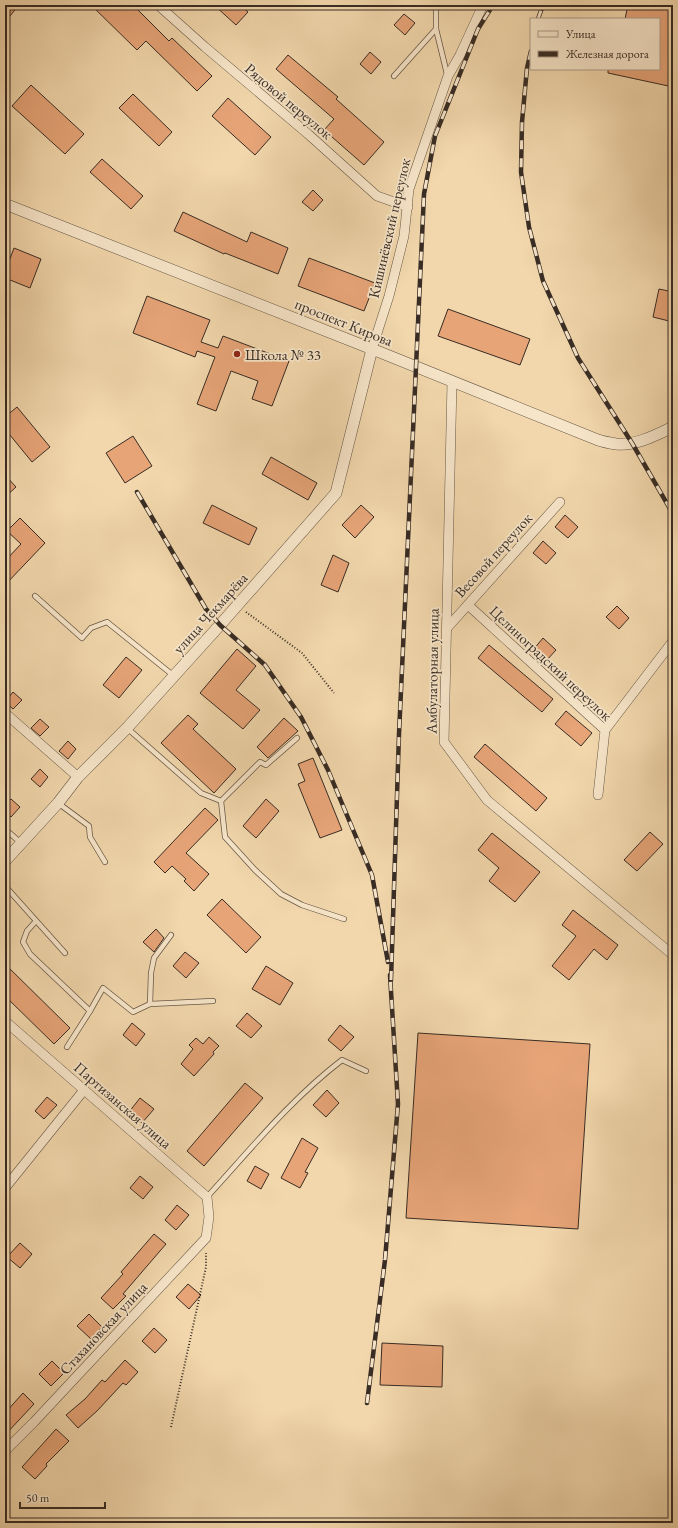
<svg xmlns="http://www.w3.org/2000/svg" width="678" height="1528" viewBox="0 0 678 1528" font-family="'EB Garamond',serif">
<rect width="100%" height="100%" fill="#f2d7ac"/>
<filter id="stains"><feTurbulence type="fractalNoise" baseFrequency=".005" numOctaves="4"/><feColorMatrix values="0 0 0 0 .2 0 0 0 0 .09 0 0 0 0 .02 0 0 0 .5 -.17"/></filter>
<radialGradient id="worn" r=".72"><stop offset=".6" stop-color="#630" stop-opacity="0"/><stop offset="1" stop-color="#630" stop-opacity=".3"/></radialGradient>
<!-- building -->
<g fill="#e6a477" stroke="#382c24">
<polygon points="5,5 19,5 5,22"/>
<polygon points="91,5 133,5 169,41 172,38 212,76 197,91 146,41 137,50"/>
<polygon points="214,5 240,5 248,12 236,25"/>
<polygon points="628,5 673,5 673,87 608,73 608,69 659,69 659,19 625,19"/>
<polygon points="404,14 415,23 405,35 394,25"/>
<polygon points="370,52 381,62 371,74 360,64"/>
<polygon points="288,55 338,97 336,99 384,142 364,165 324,130 334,119 276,69"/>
<polygon points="31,85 84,134 65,154 12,106"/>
<polygon points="133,94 172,132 159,146 119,108"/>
<polygon points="228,98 271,137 255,155 212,116"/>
<polygon points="102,159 143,196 131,209 90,172"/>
<polygon points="313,190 323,200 313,211 302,202"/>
<polygon points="183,212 247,242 251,232 288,248 278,274 225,253 224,254 174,231"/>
<polygon points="14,248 41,259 30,288 5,278 5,272"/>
<polygon points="309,258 375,283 364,311 298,286"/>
<polygon points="659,289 673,292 673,322 653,317"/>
<polygon points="147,296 210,320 201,342 218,348 223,336 289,361 272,406 252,399 258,381 231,371 216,411 197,404 215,357 197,351 195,357 133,333"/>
<polygon points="448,309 530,339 520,365 438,336"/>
<polygon points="17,407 50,447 32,462 5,429 5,417"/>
<polygon points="133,436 152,466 125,483 106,453"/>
<polygon points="271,457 317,483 308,500 262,474"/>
<polygon points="5,475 16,487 5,497"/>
<polygon points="212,505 257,528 249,545 203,523"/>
<polygon points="361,505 374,517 355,538 342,525"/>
<polygon points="565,515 578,527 568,538 555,527"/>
<polygon points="20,518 45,543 5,585 5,561 21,544 7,531"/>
<polygon points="543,541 556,553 546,564 533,553"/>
<polygon points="333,555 349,563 338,592 321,585"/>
<polygon points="617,606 629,618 619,629 606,617"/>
<polygon points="543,638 556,650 546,661 533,650"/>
<polygon points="489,645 553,699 542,712 478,658"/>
<polygon points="237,649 256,666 236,690 260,710 243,729 200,693"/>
<polygon points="126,657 142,670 119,698 103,685"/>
<polygon points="13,692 22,700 13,709 5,702"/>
<polygon points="566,711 592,733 581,746 555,724"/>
<polygon points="188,715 198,724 193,729 236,769 214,793 161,743"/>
<polygon points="284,718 298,731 268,758 257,747"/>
<polygon points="40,719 49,727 40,736 31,728"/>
<polygon points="68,741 76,749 68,759 59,751"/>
<polygon points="485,744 547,798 536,811 474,757"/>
<polygon points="313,758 342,830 320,838 298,784 305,781 298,764"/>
<polygon points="40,769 48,777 40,787 31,779"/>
<polygon points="11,799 20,807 11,817 5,811 5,805"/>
<polygon points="266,799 279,811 256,838 243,826"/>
<polygon points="205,808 218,820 186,853 209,874 194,891 184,881 186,879 172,866 165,873 154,862"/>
<polygon points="650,832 663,844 637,871 624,860"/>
<polygon points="492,833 540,872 515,902 489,881 499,868 478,850"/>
<polygon points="222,899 261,937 246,953 207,915"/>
<polygon points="573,910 618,945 607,960 594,949 569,980 552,966 576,936 562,925"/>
<polygon points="156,929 164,938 154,952 143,942"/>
<polygon points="185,952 199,963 186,978 173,966"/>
<polygon points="5,964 70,1028 54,1044 5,996"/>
<polygon points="266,966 293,983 280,1005 252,989"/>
<polygon points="247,1013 262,1026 251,1038 236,1026"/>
<polygon points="132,1023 145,1034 136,1046 123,1035"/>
<polygon points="340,1025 354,1037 341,1051 328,1040"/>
<polygon points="418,1033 590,1044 578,1229 406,1218"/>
<polygon points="209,1037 219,1046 213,1052 214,1054 194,1076 181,1064 193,1049 189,1045 196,1038 203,1044"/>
<polygon points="245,1083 263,1098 204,1166 187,1151"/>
<polygon points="327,1090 339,1103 326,1117 313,1105"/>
<polygon points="47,1097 57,1105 44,1119 35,1111"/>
<polygon points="140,1098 154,1109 142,1123 129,1112"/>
<polygon points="302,1138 318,1148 305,1172 308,1173 300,1188 281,1178"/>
<polygon points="255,1166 269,1174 261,1189 247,1181"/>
<polygon points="140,1176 153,1187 143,1199 130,1188"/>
<polygon points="177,1205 189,1215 176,1230 165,1220"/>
<polygon points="154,1234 166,1244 123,1294 126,1296 113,1309 101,1298 123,1274 121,1272"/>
<polygon points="20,1243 32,1254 20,1268 7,1257"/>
<polygon points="188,1284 201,1295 189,1309 176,1297"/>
<polygon points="89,1314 102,1327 91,1339 77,1326"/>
<polygon points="154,1328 167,1340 155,1353 142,1341"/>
<polygon points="382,1343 443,1346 442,1387 380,1385"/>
<polygon points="125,1360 138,1372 126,1385 123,1383 97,1411 78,1428 66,1415 85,1399 102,1380 105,1382"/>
<polygon points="52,1361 64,1373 51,1386 39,1374"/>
<polygon points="23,1393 34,1404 5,1435 5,1413"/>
<polygon points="56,1429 69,1441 46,1464 47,1466 35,1479 22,1467"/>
</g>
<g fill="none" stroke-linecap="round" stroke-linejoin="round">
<!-- service casing -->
<g stroke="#665746" stroke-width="6">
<g id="service">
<polyline points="436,5 436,29 447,74"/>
<polyline points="394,76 436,29"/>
<polyline points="35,596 82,638 91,628 107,622 174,676"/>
<polyline points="127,728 201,793 221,801 260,762 266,765 297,738"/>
<polyline points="221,801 225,837 255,870 281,894 302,905 344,919"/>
<polyline points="58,803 89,826 90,837 105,862"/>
<polyline points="5,829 21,843"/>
<polyline points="5,886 65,953"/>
<polyline points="36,921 27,931 23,942 30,954 90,1011 67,1047"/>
<polyline points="150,1004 151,973 154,958 171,935"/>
<polyline points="90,1011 103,988 133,1012 150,1004 213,1001"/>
<path d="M207,1197c43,-47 84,-98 135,-137l24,11"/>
</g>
</g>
<!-- minor casing -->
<g stroke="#665746" stroke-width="10">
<g id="minor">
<polyline points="158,5 205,47 308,134 377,196 408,207"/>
<polyline points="372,349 389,296 404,236 409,189 448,76 460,55 483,5"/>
<polyline points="452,382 444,742 487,800 673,955"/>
<polyline points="468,605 605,730 598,795"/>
<polyline points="447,628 560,502"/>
<polyline points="5,713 78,777"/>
<polyline points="605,730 673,641"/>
<polyline points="5,1021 207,1197 209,1217 206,1238 34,1422 5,1451"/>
<polyline points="5,1188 84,1090"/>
</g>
</g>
<!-- tertiary casing -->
<g stroke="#665746" stroke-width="12">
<g id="tertiary">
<path d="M5,204l367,145 226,91c6,2 12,3 18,4 20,2 40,-9 57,-17"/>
<polyline points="5,861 58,803 78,777 127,728 220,625 336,493 372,349"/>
</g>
</g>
<!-- path -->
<g stroke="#382c24" stroke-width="2" stroke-dasharray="1 2" stroke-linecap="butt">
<polyline points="246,612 302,653 334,693"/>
<polyline points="171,1427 206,1267 206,1253"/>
</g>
<!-- service -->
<use href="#service" stroke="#f7e5c9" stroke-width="4.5"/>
<!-- minor -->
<use href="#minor" stroke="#f7e5c9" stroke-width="9"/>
<!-- tertiary -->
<use href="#tertiary" stroke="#f7e5c9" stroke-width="11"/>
<!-- rail casing -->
<g stroke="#382c24" stroke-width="4.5">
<g id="rail">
<polyline points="538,19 543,5"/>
<polyline points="531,51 527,68 522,122 521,172 529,227 543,281 578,358 632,443 673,514"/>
<polyline points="137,492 206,609 220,625 265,665 301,717 328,770 372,875 388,962"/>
<polyline points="391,980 399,734 424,194 435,136 478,29 493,5"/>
<polyline points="367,1403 385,1260 398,1104 390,975"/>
</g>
</g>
<!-- rail -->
<use href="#rail" stroke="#f7e5c9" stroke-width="3" stroke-dasharray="9" stroke-linecap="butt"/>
</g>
<!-- markers -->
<circle fill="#8f2418" stroke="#f7e5c9" stroke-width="1.5" cx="237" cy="354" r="4"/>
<g text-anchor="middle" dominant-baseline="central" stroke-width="3.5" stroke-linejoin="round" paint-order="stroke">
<!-- street labels -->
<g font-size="15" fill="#382c24" stroke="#f7e5c9">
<text transform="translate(289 101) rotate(40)">Рядовой переулок</text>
<text transform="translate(389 228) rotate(-77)">Кишинёвский переулок</text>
<text transform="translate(344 322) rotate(22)">проспект Кирова</text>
<text transform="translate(493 555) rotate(-48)">Весовой переулок</text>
<text transform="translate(210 613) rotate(-48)">улица Чекмарёва</text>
<text transform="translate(551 663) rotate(43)">Целиноградский переулок</text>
<text transform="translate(432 671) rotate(-89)">Амбулаторная улица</text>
<text transform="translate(123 1105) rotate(41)">Партизанская улица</text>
<text transform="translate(103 1328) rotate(-47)">Стахановская улица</text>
</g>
<!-- poi labels -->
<g font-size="15" fill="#382c24" stroke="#f7e5c9" text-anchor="start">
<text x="245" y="354">Школа № 33</text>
</g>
</g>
<!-- margin -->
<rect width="678" height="1528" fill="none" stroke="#f2d7ac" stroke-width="20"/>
<rect x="6" y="6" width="666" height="1516" fill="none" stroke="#382c24" stroke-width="2"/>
<rect x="10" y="10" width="658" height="1508" fill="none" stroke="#382c24"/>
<!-- legend -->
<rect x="530" y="18" width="130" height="52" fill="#f7e5c9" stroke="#ab9b87"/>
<rect x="538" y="31" width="20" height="6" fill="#f7e5c9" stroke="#ab9b87"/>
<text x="566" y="38" font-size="12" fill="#382c24">Улица</text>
<rect x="538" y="51" width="20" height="6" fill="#382c24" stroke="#ab9b87"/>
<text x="566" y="58" font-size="12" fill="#382c24">Железная дорога</text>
<!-- scale -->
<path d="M20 1502v6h85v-6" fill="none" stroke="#382c24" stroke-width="2"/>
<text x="26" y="1502" font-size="12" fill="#382c24" stroke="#f7e5c9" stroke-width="3" paint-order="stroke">50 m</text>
<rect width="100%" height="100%" filter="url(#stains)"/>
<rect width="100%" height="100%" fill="url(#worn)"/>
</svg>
